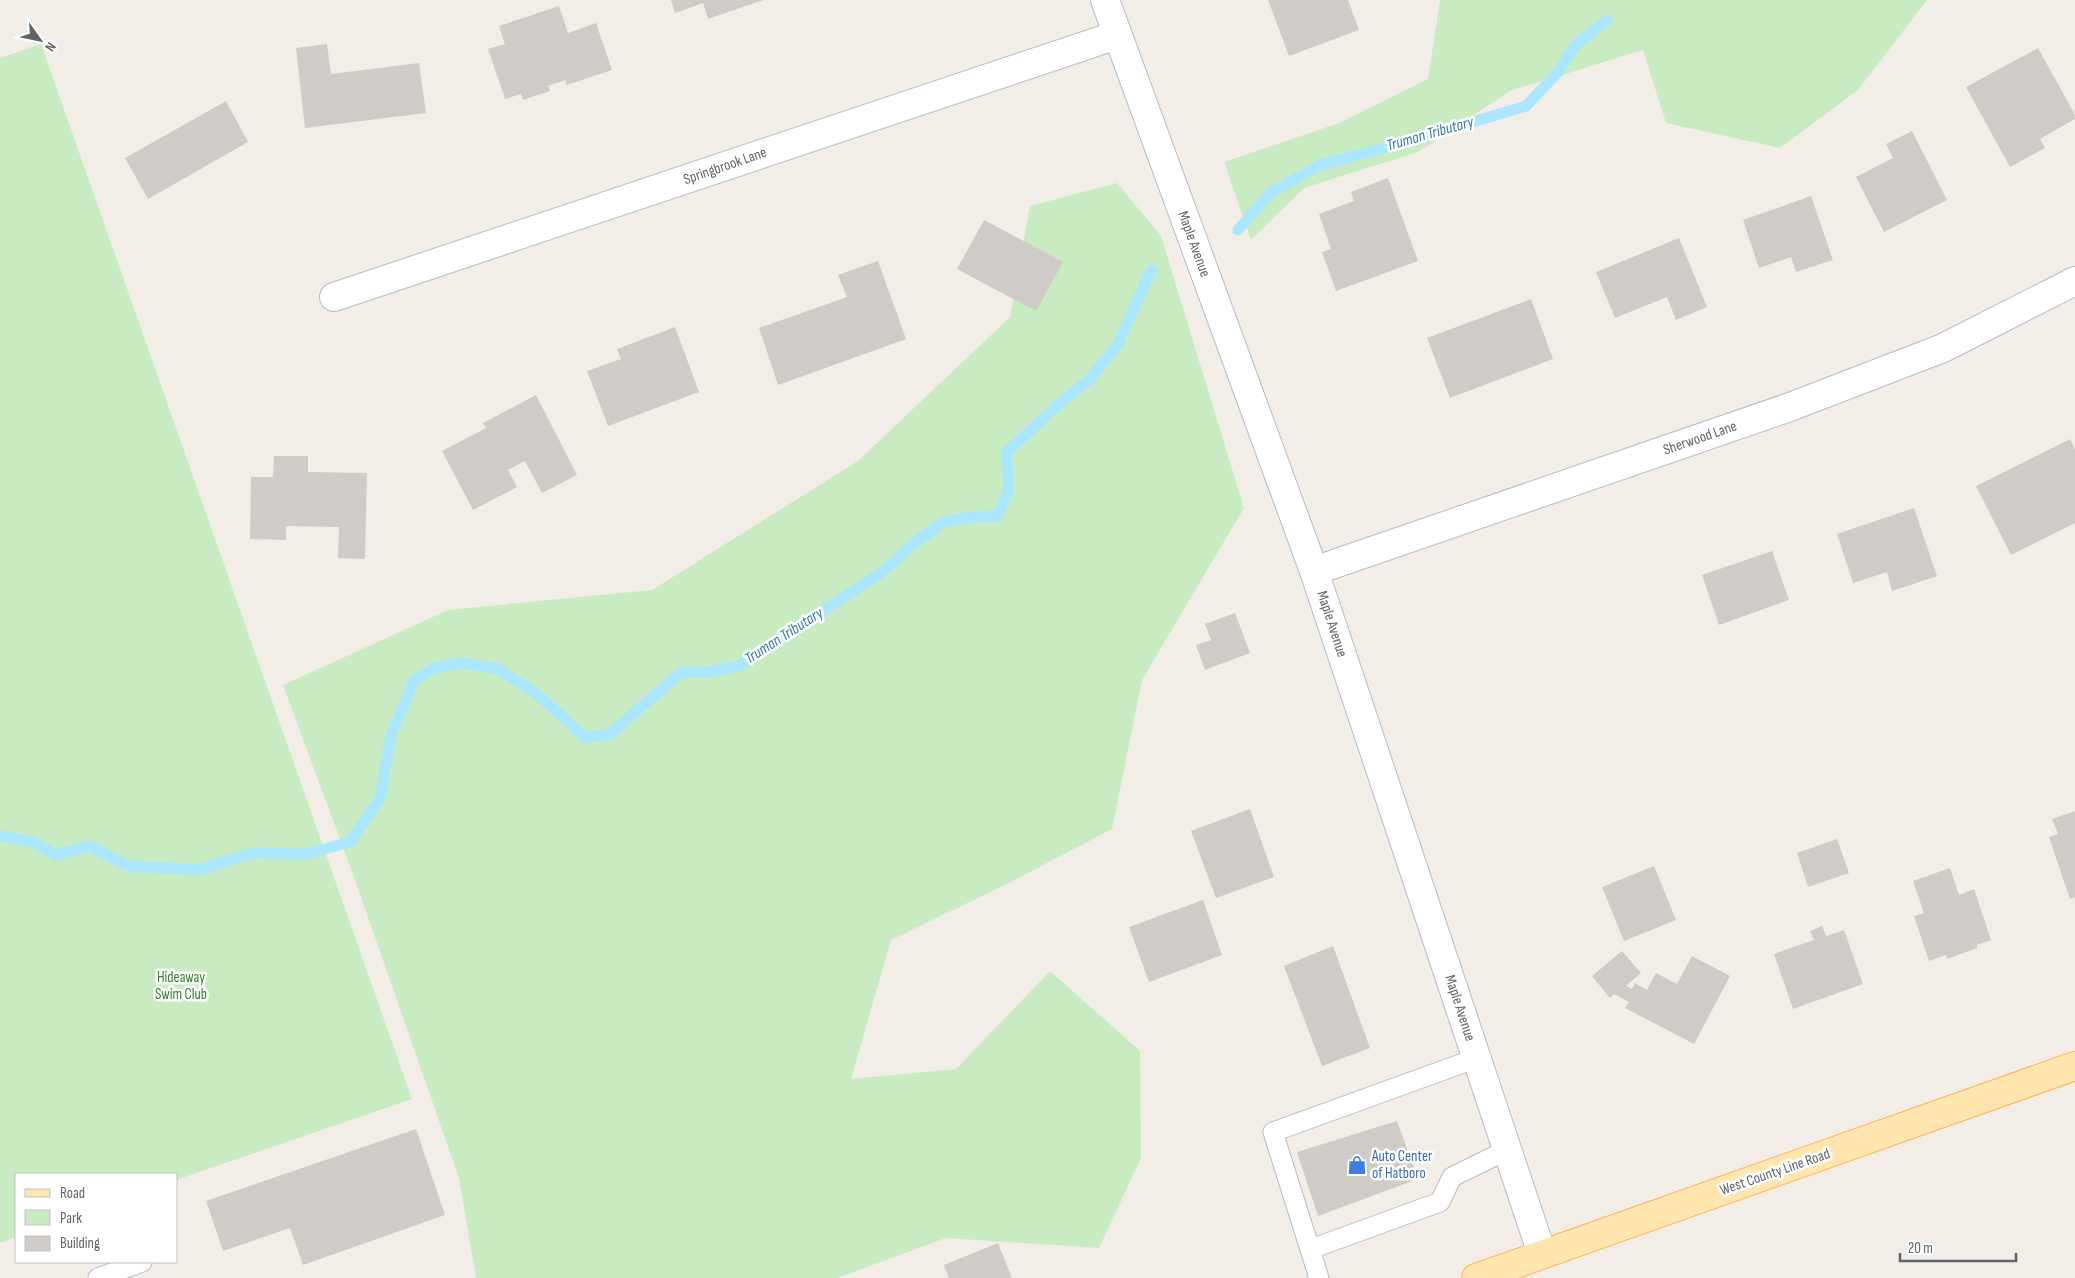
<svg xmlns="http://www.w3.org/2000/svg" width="2075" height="1278" viewBox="0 0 2075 1278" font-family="'Sofia Sans Condensed',sans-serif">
<rect width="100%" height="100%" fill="#f2eee7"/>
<!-- green -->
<g fill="#c8ebc2">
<polygon points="1440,0 1927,0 1858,90 1780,148 1666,123 1643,50 1510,91 1418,152 1304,188 1251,240 1224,162 1339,123 1428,79"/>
<polygon points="41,44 412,1099 176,1180 176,1174 16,1174 16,1237 0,1243 0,58"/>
<polygon points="1117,183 1161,236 1244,508 1142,680 1112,829 1009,883 891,940 851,1079 956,1069 1050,971 1140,1051 1141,1158 1099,1248 946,1238 837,1278 476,1278 459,1178 355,880 283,685 448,610 652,590 858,461 1010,317 1030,206"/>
</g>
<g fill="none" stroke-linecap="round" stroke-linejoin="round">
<!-- stream -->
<g stroke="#aae7ff" stroke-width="11">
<polyline points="1238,230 1270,193 1320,165 1403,143 1526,106 1558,72 1576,44 1607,20"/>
<polyline points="0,836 32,842 56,855 89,846 128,866 199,870 252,853 306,854 350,842 380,798 391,735 414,680 434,668 461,663 498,669 538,695 585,738 610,734 680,673 709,672 738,666 882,572 911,546 943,522 972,517 997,516 1009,489 1006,453 1055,407 1090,379 1118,344 1151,270"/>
</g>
</g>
<!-- building -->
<g fill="#cfcbc6">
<polygon points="671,0 763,0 708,19 703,3 675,13"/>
<polygon points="1268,0 1348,0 1359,30 1289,56"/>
<polygon points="559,6 568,33 596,23 612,70 567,85 565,80 548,86 550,91 523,100 521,94 505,99 488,49 505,44 499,26"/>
<polygon points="327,44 331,74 419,63 426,113 305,128 296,48"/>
<polygon points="2038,48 2075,115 2075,119 2040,139 2045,148 2010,167 1966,87"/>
<polygon points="226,101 248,142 148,199 125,158"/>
<polygon points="1912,131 1947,200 1884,232 1856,177 1893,158 1886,144"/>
<polygon points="1388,178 1418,261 1336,291 1322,252 1331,249 1319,214 1354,201 1351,192"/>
<polygon points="1811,196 1833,260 1796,272 1791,257 1759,268 1743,220"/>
<polygon points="984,220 1063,262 1036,311 957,269"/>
<polygon points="1679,238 1707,307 1676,320 1667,297 1615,318 1596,272"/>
<polygon points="878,261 906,339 778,385 759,328 847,297 838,275"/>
<polygon points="1531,299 1553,359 1450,398 1427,338"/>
<polygon points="675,327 699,392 608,426 587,371 621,359 617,349"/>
<polygon points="536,395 577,475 542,493 525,461 508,470 517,487 473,510 442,451 486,428 483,423"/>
<polygon points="2070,439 2075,449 2075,523 2011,555 1976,486"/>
<polygon points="274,456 308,456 308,472 367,473 365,559 338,558 339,527 286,526 286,540 250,539 251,477 273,477"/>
<polygon points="1914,508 1937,576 1892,591 1887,572 1853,583 1837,534"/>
<polygon points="1772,551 1789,600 1719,625 1702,575"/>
<polygon points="1235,613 1250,653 1205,670 1196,645 1211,640 1205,624"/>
<polygon points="1250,809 1274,877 1216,898 1191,831"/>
<polygon points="2075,811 2075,897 2070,899 2049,837 2058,834 2052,819"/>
<polygon points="1837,839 1849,873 1808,887 1797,853"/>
<polygon points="1654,866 1676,920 1624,941 1602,887"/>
<polygon points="1950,868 1959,895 1974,889 1991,940 1977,945 1977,948 1947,959 1946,955 1929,961 1914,916 1924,913 1913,881"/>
<polygon points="1203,900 1222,955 1149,982 1129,927"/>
<polygon points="1822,926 1826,936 1844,930 1863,984 1793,1009 1774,954 1814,940 1810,931"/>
<polygon points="1333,946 1370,1048 1322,1066 1284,966"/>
<polygon points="1622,951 1641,973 1626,986 1632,989 1635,983 1647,990 1656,973 1677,984 1692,956 1730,976 1694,1044 1625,1008 1629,1002 1614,994 1610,998 1592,976"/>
<polygon points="1397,1121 1418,1179 1318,1216 1297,1152"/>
<polygon points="416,1129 445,1215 303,1265 290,1228 223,1251 206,1201"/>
<polygon points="998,1243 1012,1278 949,1278 944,1265"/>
</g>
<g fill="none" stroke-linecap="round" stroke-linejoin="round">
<!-- lane casing -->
<g stroke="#b7bbbf" stroke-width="21">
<g id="lane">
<polyline points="1311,1249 1440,1202 1452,1177 1507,1150"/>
<polyline points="98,1278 142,1262"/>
<polyline points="1319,1278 1273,1132 1477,1058"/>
</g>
</g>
<!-- street casing -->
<g stroke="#b7bbbf" stroke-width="30">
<g id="street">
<polyline points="334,297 1117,35"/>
<polyline points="1314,571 1790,407 1943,348 2075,281"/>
</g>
</g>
<!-- secondary casing -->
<g stroke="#b5bbbf" stroke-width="30">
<polyline id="secondary" points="1105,0 1314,571 1542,1254"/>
</g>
<!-- primary casing -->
<g stroke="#feb454" stroke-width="30">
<polyline id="primary" points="1476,1278 2075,1066"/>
</g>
<!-- lane -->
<use href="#lane" stroke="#fff" stroke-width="19"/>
<!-- street -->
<use href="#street" stroke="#fff" stroke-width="28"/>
<!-- secondary -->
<use href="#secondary" stroke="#fff" stroke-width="28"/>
<!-- primary -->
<use href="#primary" stroke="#ffe6af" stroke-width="28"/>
</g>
<!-- icons -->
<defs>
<g id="shop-bare" transform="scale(1.5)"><path d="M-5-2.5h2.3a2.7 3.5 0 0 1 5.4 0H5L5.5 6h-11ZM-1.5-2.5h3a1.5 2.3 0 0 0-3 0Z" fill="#3f7fe0" stroke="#fff" stroke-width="2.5" paint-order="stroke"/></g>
</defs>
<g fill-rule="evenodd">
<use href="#shop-bare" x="1357" y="1165"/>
</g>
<g text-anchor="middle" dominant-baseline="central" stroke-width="5" stroke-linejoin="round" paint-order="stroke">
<!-- street labels -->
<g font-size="15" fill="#5e6469" stroke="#fff">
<text transform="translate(725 166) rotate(-19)">Springbrook Lane</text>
<text transform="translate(1194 244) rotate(70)">Maple Avenue</text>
<text transform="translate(1700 438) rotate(-19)">Sherwood Lane</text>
<text transform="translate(1332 624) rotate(72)">Maple Avenue</text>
<text transform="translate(1460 1008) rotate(72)">Maple Avenue</text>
<text transform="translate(1775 1172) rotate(-19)">West County Line Road</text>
</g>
<!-- park labels -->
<g font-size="15" fill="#35812c" stroke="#fff">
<text x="181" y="977">Hideaway<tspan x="181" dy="17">Swim Club</tspan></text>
</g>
<!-- shop labels -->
<g font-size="15" fill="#366cbe" stroke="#fff" text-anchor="start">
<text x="1372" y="1156">Auto Center<tspan x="1372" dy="17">of Hatboro</tspan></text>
</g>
<!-- water labels -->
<g font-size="16" font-style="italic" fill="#3478a0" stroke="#fff">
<text transform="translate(1430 134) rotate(-16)">Truman Tributary</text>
<text transform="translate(784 636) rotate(-33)">Truman Tributary</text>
</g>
</g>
<!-- legend -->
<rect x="15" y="1173" width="162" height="90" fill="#ffffff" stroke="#bfc1c3"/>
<rect x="25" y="1189" width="25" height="8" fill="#ffe6af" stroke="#bfc1c3"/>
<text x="60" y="1198" font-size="15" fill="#5e6469">Road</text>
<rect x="25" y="1210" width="25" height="15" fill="#c8ebc2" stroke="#bfc1c3"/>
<text x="60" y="1223" font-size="15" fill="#5e6469">Park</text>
<rect x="25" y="1236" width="25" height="15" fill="#cfcbc6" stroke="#bfc1c3"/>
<text x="60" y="1248" font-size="15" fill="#5e6469">Building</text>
<!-- north arrow -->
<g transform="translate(40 40) rotate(123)" stroke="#ffffff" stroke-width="4" paint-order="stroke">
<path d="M0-4L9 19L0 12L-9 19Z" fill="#5e6469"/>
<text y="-8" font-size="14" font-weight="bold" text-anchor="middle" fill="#5e6469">N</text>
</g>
<!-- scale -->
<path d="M1900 1253v8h116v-8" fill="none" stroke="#5e6469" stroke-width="2.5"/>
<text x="1908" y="1253" font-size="15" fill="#5e6469" stroke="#ffffff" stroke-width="4" paint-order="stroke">20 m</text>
</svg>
